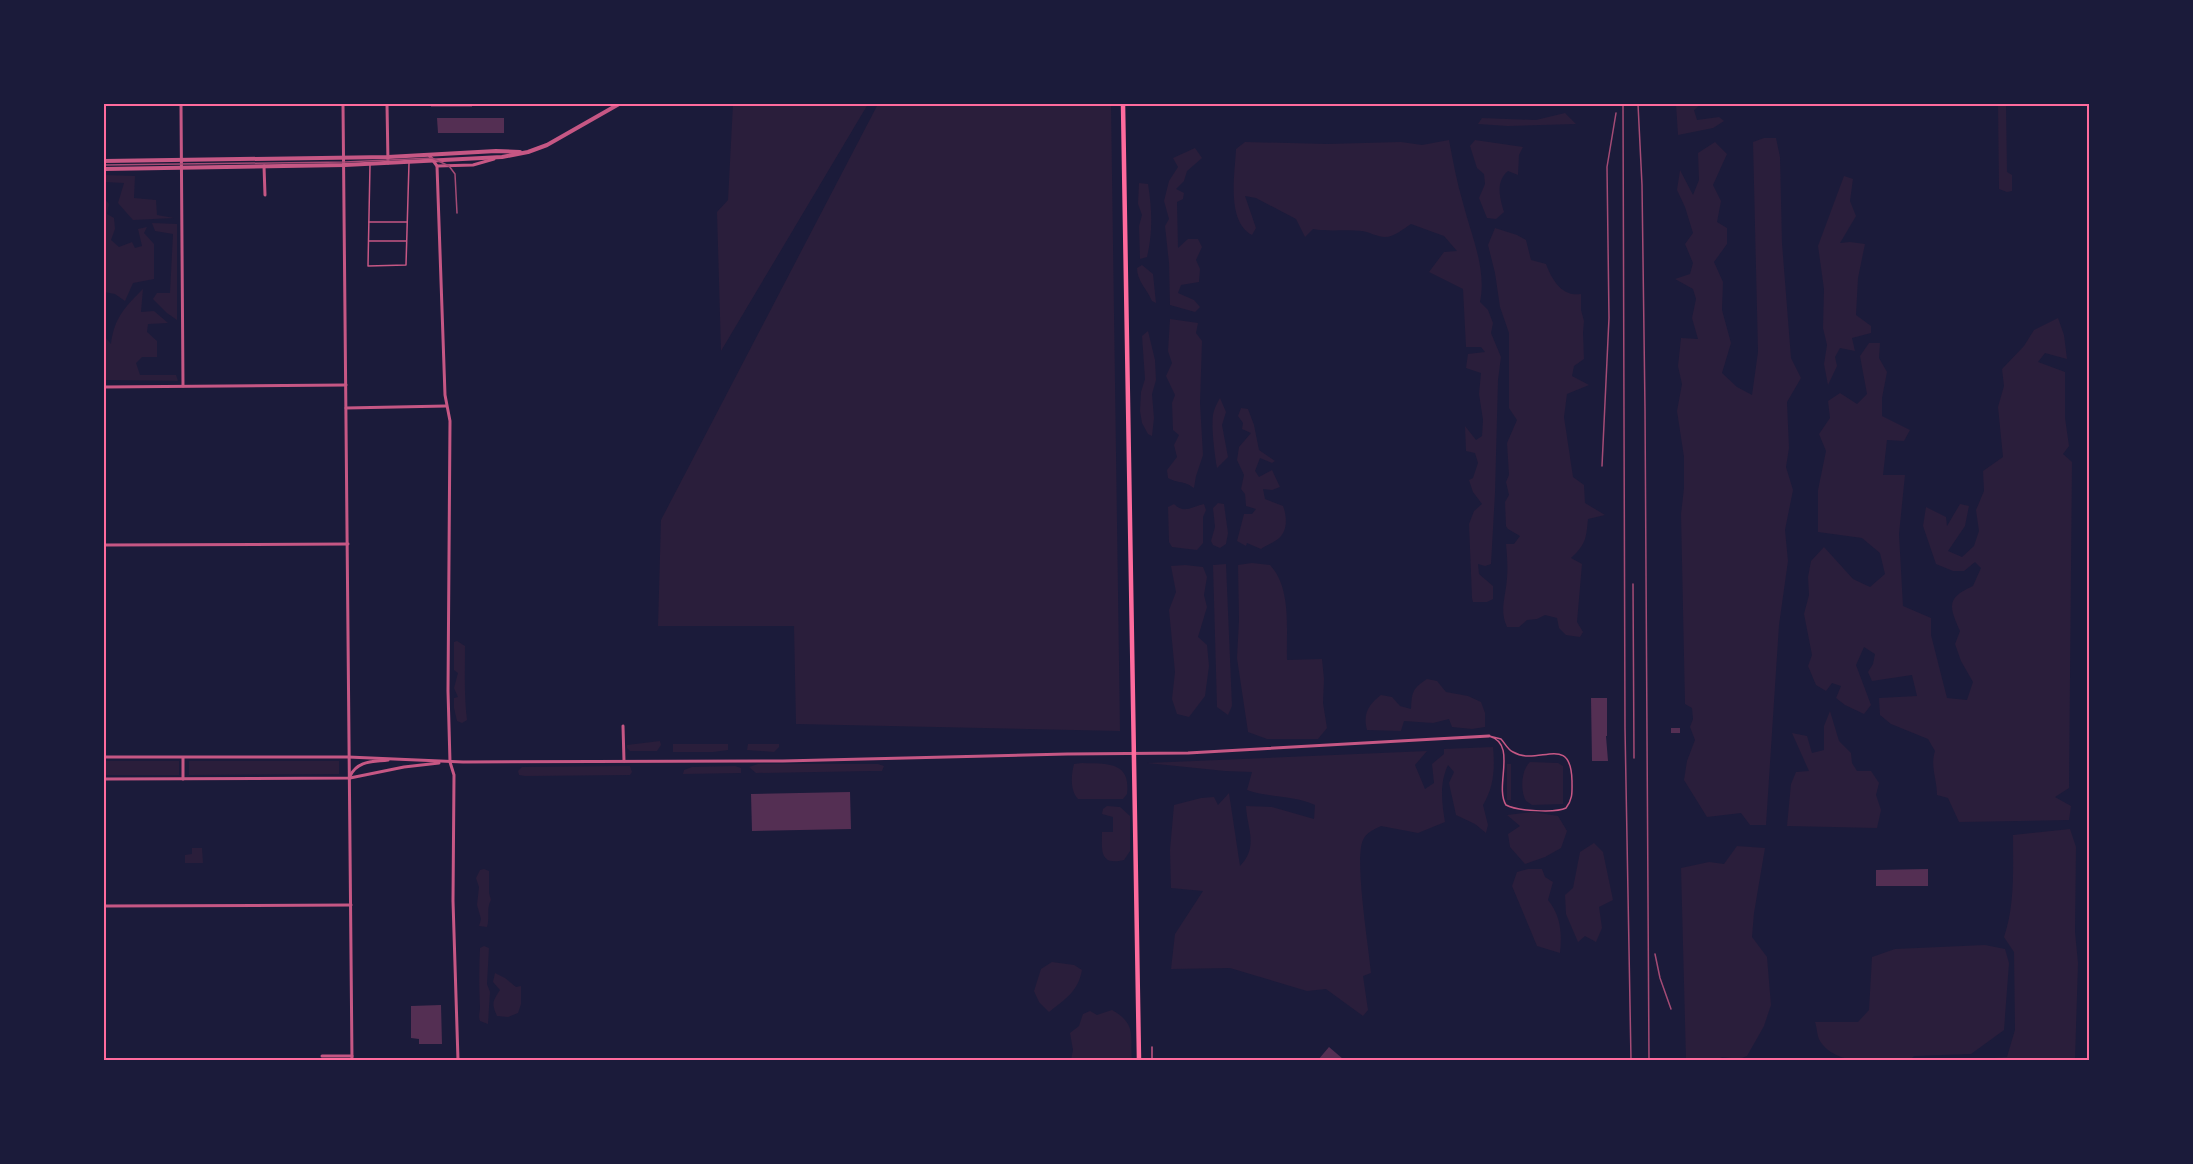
<svg xmlns="http://www.w3.org/2000/svg" width="2193" height="1164" viewBox="0 0 2193 1164" font-family="Rubik,sans-serif">
<rect width="100%" height="100%" fill="#1b1b3a"/>
<!-- green -->
<g fill="#2a1e3b">
<polygon points="733,104 868,104 721,351 717,212 728,200"/>
<polygon points="878,104 1111,104 1120,731 796,724 794,626 658,626 661,520"/>
<polygon points="1676,104 1701,104 1694,110 1697,120 1719,117 1724,121 1713,128 1678,135"/>
<polygon points="1998,104 2006,104 2007,172 2012,175 2012,191 2007,192 1999,189"/>
<polygon points="1565,113 1576,124 1508,126 1478,124 1482,118 1536,120"/>
<polygon points="1764,138 1776,138 1780,157 1782,243 1791,358 1801,378 1787,402 1789,448 1786,467 1793,490 1785,530 1788,561 1779,625 1766,825 1750,825 1741,813 1707,817 1684,780 1687,761 1695,740 1690,727 1693,719 1692,708 1685,704 1681,514 1684,488 1684,457 1677,411 1682,384 1678,366 1681,338 1698,339 1692,318 1696,299 1693,289 1675,279 1690,274 1693,263 1685,244 1693,233 1685,207 1677,190 1680,170 1693,195 1699,180 1698,153 1715,142 1727,154 1713,185 1721,201 1717,222 1727,228 1727,244 1714,262 1723,282 1722,310 1731,343 1722,373 1737,387 1752,395 1758,352 1753,142"/>
<path d="M1449,140c4,21 8,43 14,63 8,32 24,66 17,99l8,8 5,13 -2,10 10,24 -3,23 -3,113 -4,71 -6,2 -7,-2 1,10 14,12v13l-6,3h-14l-1,-4 -3,-74 5,-13 8,-7 -9,-12 -4,-12 4,-2 5,-15 -3,-10 -9,-2 -1,-25 11,14 6,-4 1,-16 -4,-26 2,-21 -15,-5 2,-14 17,-2 -4,-5h-15l-3,-58 -34,-17 15,-20 13,-1 -13,-15 -33,-12c-8,5 -17,13 -26,13 -7,0 -16,-5 -23,-6 -16,-2 -32,1 -49,-2l-8,8 -9,-18 -40,-21 -11,-2 11,32 -4,7c-26,-14 -17,-61 -16,-86l9,-7 82,2 74,-2 21,3z"/>
<path d="M1475,140l48,7 -4,8 -1,20 -10,-4c-13,11 -8,27 -4,41l-8,7 -9,-1 -8,-20 6,-14 -1,-10 -7,-6 -7,-22z"/>
<polygon points="1195,148 1202,158 1187,171 1184,181 1176,189 1184,193 1183,199 1177,202 1178,248 1188,239 1198,239 1202,247 1196,260 1200,269 1199,282 1181,285 1178,293 1194,300 1200,307 1195,312 1170,305 1169,263 1165,226 1169,219 1164,201 1169,181 1178,167 1173,158"/>
<polygon points="104,175 135,176 134,198 156,200 157,215 174,218 133,220 118,203 124,183 104,182"/>
<polygon points="1844,176 1853,179 1850,201 1856,216 1840,243 1850,242 1865,244 1858,278 1856,315 1871,326 1871,333 1852,338 1855,351 1840,348 1835,357 1837,366 1828,385 1824,364 1827,345 1823,328 1824,289 1818,246"/>
<path d="M1139,183l9,1c4,25 5,48 -1,73l-7,2 -1,-33 3,-11 -4,-11z"/>
<polygon points="104,198 109,204 107,214 114,218 115,229 111,240 119,247 132,242 135,248 142,246 138,229 147,227 144,233 154,244 154,279 133,283 125,301 115,294 104,292"/>
<polygon points="152,223 177,224 177,320 167,313 153,299 157,293 170,293 173,234 155,231"/>
<path d="M1495,228l22,7 9,5 5,20 15,4c6,16 16,33 35,30v16l3,11 -1,12 1,26 -10,7 -2,10 17,9 -22,9 -3,23 9,60 11,8 1,18 20,12 -17,4c-2,20 -2,25 -17,39l11,6 -5,58 6,10 -3,5 -14,-2 -7,-7 -2,-10 -12,-3 -8,4 -10,1 -8,7h-12c-8,-17 -1,-31 0,-49 1,-11 0,-23 -1,-34h8l6,-8 -12,-7 -2,-3 -1,-24 4,-7 -3,-13 3,-7 -2,-32 10,-23 -8,-12v-75l-9,-26 -5,-34 -7,-28z"/>
<path d="M1142,265l11,9 3,29 -4,-2c-5,-12 -15,-20 -15,-33z"/>
<path d="M143,289l-2,23 13,-1 14,12 -20,1 -1,8 10,9v16h-15l-6,6 4,12h36l2,6 -74,-1v-44l7,8c3,-26 14,-37 32,-55z"/>
<path d="M2058,318l6,17 3,24 -22,-6 -7,9 27,10v46l4,28 -6,8 9,8 -3,326 -14,9 16,9 -2,14 -110,2 -11,-24 -11,-3c0,-16 -7,-29 -2,-44l-7,-12 -37,-15 -11,-9 -1,-17 38,-2 -5,-21 -40,6 -4,-9 5,-8 2,-10 -11,-7 -8,18 15,40 -7,9 -19,-9 -9,-7 5,-12 -9,-3 -6,8 -10,-6 -8,-19 4,-11 -8,-41 5,-19 -1,-18 3,-16 13,-14 29,32 17,8 15,-13 -5,-21 -18,-15 -44,-6v-42l8,-39 -7,-17 11,-16 -2,-17 12,-8 17,11 10,-10 -7,-38 9,-13h11l-1,15 8,14 -5,26v18l28,14 -6,11 -17,-1 -4,35h22l-6,59 4,72 28,12v17l16,63 20,2 6,-18 -12,-21 -6,-17 5,-13c-11,-25 -14,-33 13,-45l8,-18 -6,-6 -11,9h-11l-17,-7 -13,-38 3,-19 20,10 1,9 13,-22 9,2 -4,20 -17,25 14,6 12,-11 5,-15 -3,-21 8,-19 -1,-20 20,-14 -5,-50 6,-21 -2,-17 22,-23 10,-16z"/>
<path d="M1170,319l28,4 -2,10 6,8 -2,62 3,52 -7,21 -2,12c-11,-8 -15,-4 -26,-10l-1,-8 10,-13 -3,-12 5,-10 -6,-5 -1,-27 3,-8 -9,-19 6,-13 -4,-12z"/>
<polygon points="1148,331 1155,360 1156,380 1152,394 1154,418 1152,436 1148,434 1142,423 1140,411 1141,392 1145,379 1142,336"/>
<path d="M1220,398l6,14 -4,13 6,32 -11,11c-2,-12 -7,-47 -3,-57 1,-5 4,-9 6,-13z"/>
<path d="M1241,408l7,1 6,16 5,25 16,11 -3,2 -12,-5 -5,13 4,6 13,-7 8,17 -8,3 -9,-1 2,10 18,7c4,10 5,26 -5,33 -5,4 -12,6 -17,10l-14,-6 -1,3 -9,-5 7,-27h8l4,-5 -10,-3 -1,-12 -4,-5 3,-14 -7,-15 2,-13 12,-14 -9,-4 1,-6 -5,-7z"/>
<polygon points="1218,503 1224,504 1228,533 1226,544 1220,548 1213,545 1211,541 1215,527 1213,508"/>
<path d="M1174,504c10,10 17,3 30,0l2,6 -3,7v26l-6,7 -25,-3 -3,-5 -1,-35z"/>
<path d="M1252,563l18,2c22,24 16,64 17,95l35,-1 2,20 -1,24 4,25 -9,11h-51l-19,-7 -11,-74 2,-38 -1,-55z"/>
<polygon points="1226,564 1232,706 1228,715 1217,707 1213,565"/>
<polygon points="1185,565 1203,567 1207,577 1204,595 1207,607 1198,637 1207,645 1209,666 1205,696 1189,717 1177,714 1172,699 1175,672 1169,610 1176,592 1171,566"/>
<path d="M457,641l8,5c0,26 -1,49 2,74l-5,3 -5,-2 -3,-13v-10l4,-1 -4,-9 4,-15 -4,-3v-28z"/>
<path d="M1427,679l10,2 9,11 22,4 13,6 4,11v14l-13,2 -20,-2 -3,-8 -16,4 -29,-2 -3,10 -34,-1c-4,-16 1,-25 14,-35l11,2 8,9 11,3c1,-17 1,-20 16,-30z"/>
<polygon points="1830,711 1839,741 1851,753 1852,763 1857,771 1871,771 1879,783 1876,795 1881,810 1877,828 1787,826 1791,784 1796,772 1809,771 1792,733 1807,736 1812,753 1824,750 1824,726"/>
<polygon points="660,741 661,745 657,751 630,751 627,748 627,745"/>
<polygon points="673,744 728,744 728,750 713,752 673,752"/>
<polygon points="748,744 779,744 779,747 774,752 747,750"/>
<path d="M1493,747c2,21 1,40 -10,58l5,20 -2,8 -11,-9 -19,-9 -7,-32 5,-11 -6,-7c-9,19 -6,38 -3,57l-27,11 -37,-7c-7,3 -15,7 -18,14 -9,19 6,108 8,133l-8,3 5,34 -5,6 -37,-27 -19,2 -77,-23 -59,1 4,-35 28,-43 -32,-3 -1,-38 4,-45 27,-7 13,-1 4,8 11,-12 11,73c19,-20 7,-37 6,-60l26,1 42,12 1,-14c-22,-10 -46,-7 -68,-15l5,-18 -27,-1 -78,-8 280,-12 -12,14 10,24 9,-6 -2,-19 12,-10v-5z"/>
<rect x="104" y="761" width="75" height="14"/>
<polygon points="189,761 339,761 339,774 189,775"/>
<path d="M1530,762l28,1 5,3v38l-31,1 -6,-4c-6,-10 -5,-31 4,-39z"/>
<path d="M1082,763c25,1 49,-2 45,31l-4,5h-45c-8,-8 -7,-24 -4,-35z"/>
<polygon points="758,764 878,764 884,766 882,771 872,771 756,773 749,767"/>
<rect x="1507" y="764" width="4" height="36"/>
<polygon points="630,766 632,772 630,775 525,776 519,775 518,771 522,767"/>
<polygon points="735,766 741,768 741,773 683,774 684,770 692,767"/>
<path d="M1107,806l13,1 10,9v35l-6,9c-25,6 -22,-10 -22,-28h11v-15l-11,-3 1,-5z"/>
<polygon points="1533,812 1558,816 1567,831 1561,848 1545,857 1525,864 1510,847 1508,834 1520,826 1507,815"/>
<path d="M2070,829l6,18 -1,85 3,31 -3,97h-40l-15,-2 -2,2h-51l40,-3 8,-27 -1,-78 -10,-15c11,-32 9,-68 9,-102z"/>
<polygon points="1594,843 1603,852 1613,900 1599,907 1602,928 1596,942 1585,936 1578,942 1566,914 1565,895 1573,888 1580,852"/>
<polygon points="1737,846 1765,848 1754,913 1752,937 1767,957 1771,1005 1764,1026 1747,1056 1739,1059 1722,1057 1716,1060 1686,1060 1681,868 1709,862 1724,864"/>
<polygon points="192,848 202,848 203,863 185,863 185,855 192,854"/>
<path d="M484,869l5,2v22l2,7c-5,8 -1,18 -4,27l-8,-1 2,-7 -4,-14 2,-18 -3,-9 4,-8z"/>
<path d="M1528,869h14l3,8 8,5 -5,18c13,16 14,33 12,53l-23,-7 -25,-60 5,-14z"/>
<path d="M1985,945l20,4 4,14 -5,67 -33,24 -57,2 -4,4c-27,1 -73,8 -90,-19 -3,-5 -3,-13 -5,-19h43l11,-12 3,-53 23,-8z"/>
<path d="M484,946l5,2 -2,36 3,8 -2,32 -8,-3c-2,-6 0,-8 0,-14 -1,-19 -1,-39 0,-59z"/>
<path d="M1052,962l22,3 8,5c-4,22 -17,29 -33,42l-10,-10 -5,-11 7,-22z"/>
<path d="M495,973l10,5 11,9 5,-1v18l-3,9 -10,4 -11,-1c-6,-13 -4,-15 3,-26l-7,-8z"/>
<path d="M1112,1010c25,14 18,26 20,50h-61l2,-10 -3,-17 9,-7 4,-12 7,-3 7,4z"/>
</g>
<!-- building -->
<g fill="#542f53">
<rect x="431" y="104" width="41" height="3"/>
<polygon points="437,118 504,118 504,133 438,133"/>
<polygon points="1591,698 1607,698 1607,736 1606,736 1608,761 1592,761"/>
<rect x="1671" y="728" width="9" height="5"/>
<polygon points="850,792 851,829 752,831 751,794"/>
<polygon points="1928,869 1928,886 1876,886 1876,870"/>
<polygon points="441,1005 442,1044 419,1044 419,1039 411,1038 411,1006"/>
<polygon points="1329,1047 1343,1059 1342,1060 1318,1060"/>
</g>
<g fill="none" stroke-linecap="round" stroke-linejoin="round">
<!-- service -->
<g stroke="#c65784" stroke-width="1.5">
<polyline points="370,165 368,266 406,265 409,163"/>
<polyline points="369,222 407,222"/>
<polyline points="369,241 406,241"/>
<path d="M1489,736l12,3c4,4 6,10 12,13 25,15 58,-20 59,29 0,11 1,18 -6,27 -10,5 -50,3 -60,-3 -12,-19 12,-61 -17,-69z"/>
<polyline points="1152,1047 1152,1060"/>
</g>
<!-- minor -->
<g stroke="#c65784" stroke-width="3">
<polyline points="181,104 183,386"/>
<polyline points="343,104 352,1060"/>
<polyline points="387,104 388,163"/>
<polyline points="2089,104 2090,182"/>
<polyline points="429,155 437,166 445,395 450,421 448,691 450,762 454,775 453,901 458,1060"/>
<polyline points="264,166 265,195"/>
<polyline points="437,166 473,165 494,159"/>
<polyline points="104,387 346,385"/>
<polyline points="346,408 446,406"/>
<polyline points="104,545 348,544"/>
<polyline points="623,726 624,761"/>
<polyline points="104,757 348,757 463,762 783,761 1067,754 1188,753 1489,736"/>
<path d="M350,776c8,-16 23,-14 38,-16"/>
<polyline points="104,779 350,778 404,767 439,763"/>
<polyline points="183,779 183,758"/>
<polyline points="104,906 351,905"/>
<polyline points="322,1056 352,1056"/>
</g>
<!-- tertiary -->
<g stroke="#c65784" stroke-width="4">
<polyline points="104,161 388,157 496,151 520,152"/>
<polyline points="104,169 345,165 502,157 528,152 547,145 619,104"/>
</g>
<!-- primary -->
<polyline stroke="#ff6b9d" stroke-width="4.5" points="1123,104 1139,1060"/>
<!-- tram -->
<polyline stroke="#a44b75" stroke-width="1.5" points="104,165 345,162 432,158 449,166 455,174 457,213"/>
<!-- rail -->
<g stroke="#a44b75" stroke-width="1.5">
<polyline points="1623,104 1625,728 1631,1060"/>
<polyline points="1638,104 1642,185 1645,408 1649,1060"/>
<polyline points="1602,466 1609,318 1607,167 1616,113"/>
<polyline points="1633,584 1634,758"/>
<polyline points="1655,954 1660,978 1671,1009"/>
</g>
</g>
<!-- border -->
<rect width="2193" height="1164" fill="none" stroke="#1b1b3a" stroke-width="210"/>
<rect x="105" y="105" width="1983" height="954" fill="none" stroke="#ff6b9d" stroke-width="2"/>
</svg>
